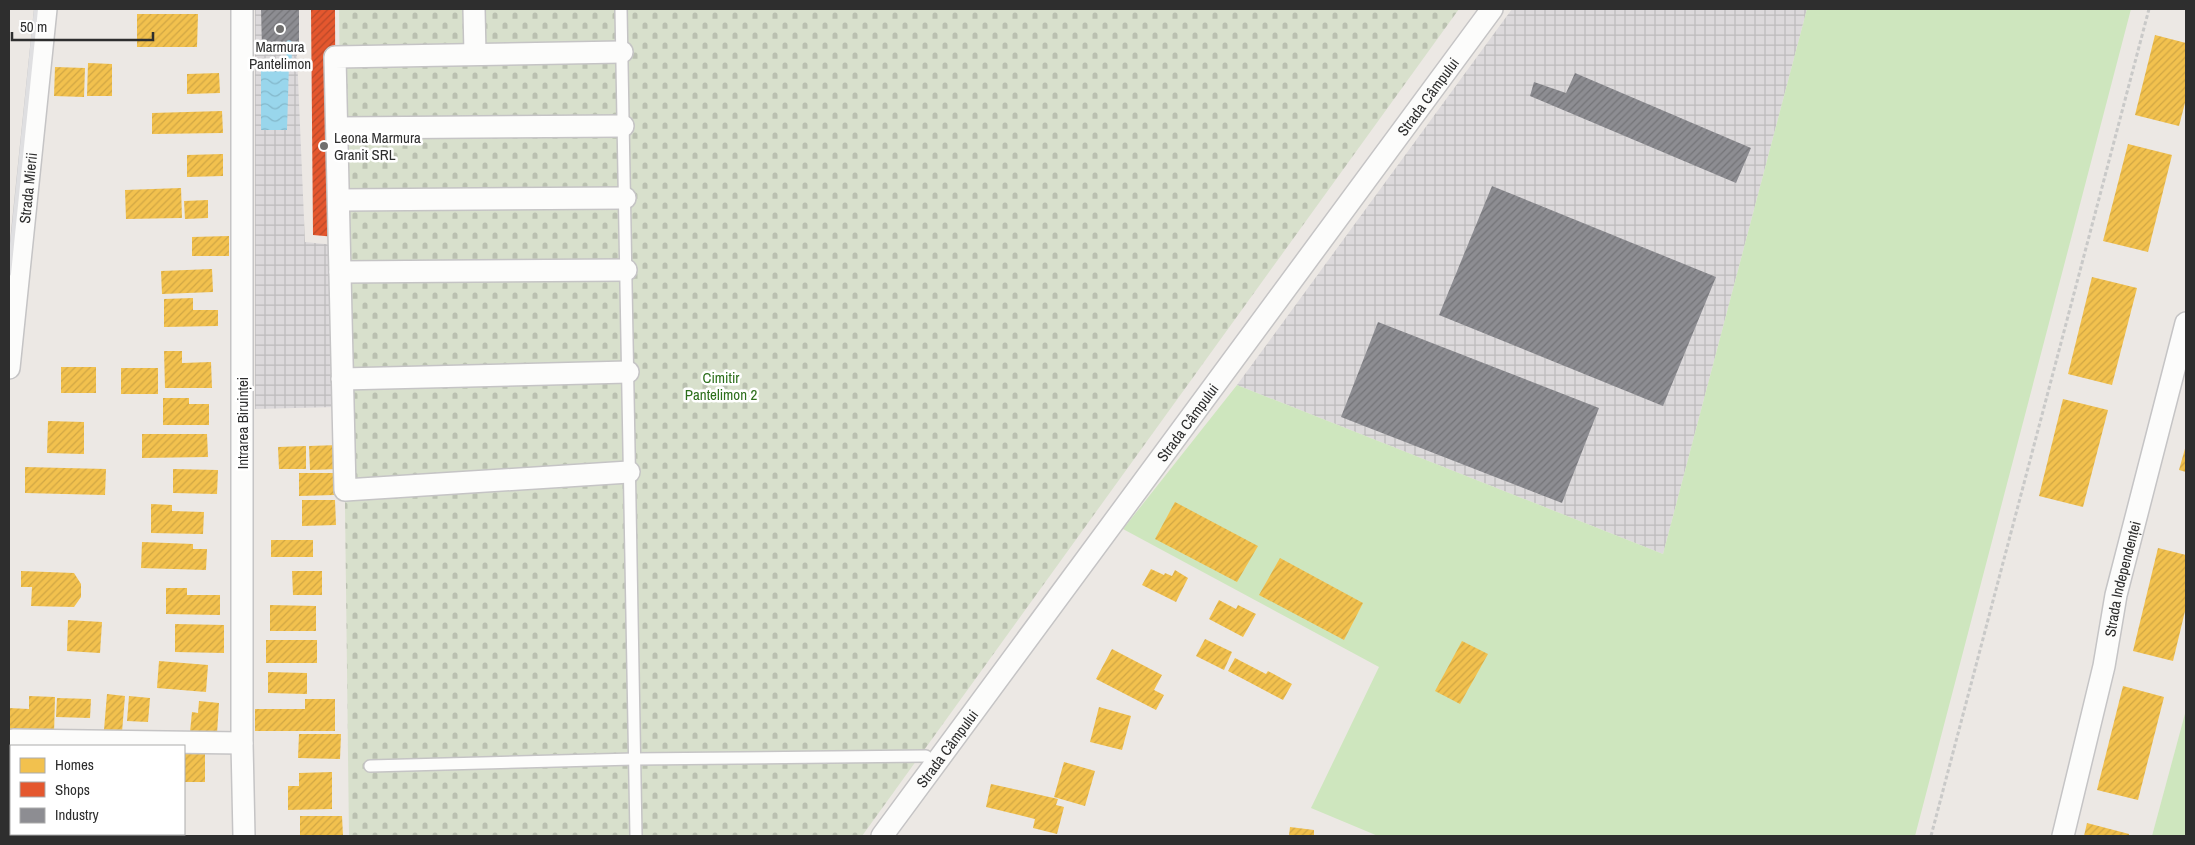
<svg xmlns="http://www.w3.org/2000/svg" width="2195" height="845" viewBox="0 0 2195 845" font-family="'Archivo Narrow',sans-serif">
<defs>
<pattern id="industrial-grid" width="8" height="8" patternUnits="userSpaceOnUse" patternTransform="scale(1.25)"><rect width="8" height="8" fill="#dcd9db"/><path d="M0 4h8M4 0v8" fill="none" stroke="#bdbbbc"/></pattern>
<pattern id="cemetery-stones" width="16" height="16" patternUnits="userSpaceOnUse" patternTransform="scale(1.25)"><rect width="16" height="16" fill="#d8e0cc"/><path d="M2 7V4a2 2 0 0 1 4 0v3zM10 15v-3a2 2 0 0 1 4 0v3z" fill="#bac0b0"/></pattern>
<pattern id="water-waves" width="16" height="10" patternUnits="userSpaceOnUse" patternTransform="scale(1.25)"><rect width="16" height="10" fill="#99d6ec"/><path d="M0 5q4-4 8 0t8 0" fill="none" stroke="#84b8cb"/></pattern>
<pattern id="homes-hatch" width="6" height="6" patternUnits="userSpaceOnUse" patternTransform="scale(1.25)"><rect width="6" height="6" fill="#f2c14e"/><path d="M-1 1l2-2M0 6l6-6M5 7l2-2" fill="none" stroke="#d0a644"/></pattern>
<pattern id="shops-hatch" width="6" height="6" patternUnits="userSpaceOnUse" patternTransform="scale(1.25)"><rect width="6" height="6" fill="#e4572e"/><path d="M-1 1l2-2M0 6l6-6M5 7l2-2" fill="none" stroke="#b94828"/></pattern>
<pattern id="industry-hatch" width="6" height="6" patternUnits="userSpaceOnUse" patternTransform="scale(1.25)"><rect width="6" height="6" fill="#8d8d92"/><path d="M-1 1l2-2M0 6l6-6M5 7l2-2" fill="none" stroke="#747478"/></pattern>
</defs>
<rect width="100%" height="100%" fill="#ece8e4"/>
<!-- industrial -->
<g fill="url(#industrial-grid)">
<polygon points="255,9 295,9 305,242 335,245 336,407 255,409"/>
<polygon points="1512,9 1807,9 1663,554 1237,385"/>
</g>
<!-- grass -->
<g fill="#cee6be">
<polygon points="1807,9 2131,9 1915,836 1378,836 1311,808 1379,667 1123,529 1237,385 1663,554"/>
<polygon points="2186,710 2186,836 2152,836"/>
</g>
<!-- cemetery -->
<polygon fill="url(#cemetery-stones)" points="339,9 1459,9 862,836 349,836"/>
<!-- water -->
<polygon fill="url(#water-waves)" points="261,63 289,63 287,130 261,130"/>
<!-- homes -->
<g fill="url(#homes-hatch)">
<polygon points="137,14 198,14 197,47 137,47"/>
<polygon points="2155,35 2186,43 2186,99 2179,126 2135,115"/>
<polygon points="88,63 112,64 112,96 87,96"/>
<polygon points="55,67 85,68 84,97 54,96"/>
<polygon points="219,73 220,93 187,94 187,74"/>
<polygon points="222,111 223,133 152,134 152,113"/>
<polygon points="2128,144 2172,155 2148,252 2103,241"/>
<polygon points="223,154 223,176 187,177 187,155"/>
<polygon points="181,188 182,218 126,219 125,190"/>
<polygon points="208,200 208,218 185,219 184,201"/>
<polygon points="229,236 229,256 192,256 192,237"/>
<polygon points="212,269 213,292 162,294 161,271"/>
<polygon points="2092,277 2137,288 2112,385 2068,374"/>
<polygon points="193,298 193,310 218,310 218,326 164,327 164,299"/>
<polygon points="164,351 182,351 182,363 211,362 212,388 165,388"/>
<rect x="61" y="367" width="35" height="26"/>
<rect x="121" y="368" width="37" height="26"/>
<polygon points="163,398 189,398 189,404 209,404 209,425 163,425"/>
<polygon points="2063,399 2108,410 2083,507 2039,496"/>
<polygon points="48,421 84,422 84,454 47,453"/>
<polygon points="142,434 207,434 208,457 142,458"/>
<polygon points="339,445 339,469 310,470 309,446"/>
<polygon points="2186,445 2186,472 2179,470"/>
<polygon points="306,446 306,469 279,469 278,447"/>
<polygon points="25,467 106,469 105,495 25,493"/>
<polygon points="173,469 218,470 217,494 173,493"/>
<polygon points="299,473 333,473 334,495 299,496"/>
<polygon points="302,500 335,500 336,525 302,526"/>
<polygon points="1175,502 1258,546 1237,582 1155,539"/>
<polygon points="151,504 172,505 172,511 204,512 203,534 151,533"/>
<rect x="271" y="540" width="42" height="17"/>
<polygon points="142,542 193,544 193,549 207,549 206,570 141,568"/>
<polygon points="2158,548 2186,555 2186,607 2173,661 2133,651"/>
<polygon points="1280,558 1363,603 1344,640 1259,595"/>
<polygon points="1151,569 1164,575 1165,573 1172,576 1175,570 1188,578 1176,602 1142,585"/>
<polygon points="21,571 74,573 81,584 81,597 74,607 31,606 32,587 21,587"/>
<polygon points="292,571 322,571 322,595 293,595"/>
<polygon points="166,588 187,588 187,595 220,595 220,615 166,614"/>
<polygon points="1219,600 1236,609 1238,605 1256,614 1243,637 1209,619"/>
<polygon points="270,605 316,606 316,631 270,631"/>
<polygon points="68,620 102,622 100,653 67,651"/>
<polygon points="175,624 224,625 224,653 175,652"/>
<polygon points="1205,639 1232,652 1224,670 1196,656"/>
<rect x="266" y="640" width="51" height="23"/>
<polygon points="1462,641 1488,654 1460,704 1435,691"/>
<polygon points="1112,649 1162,675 1154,690 1164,695 1156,710 1096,679"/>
<polygon points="1235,658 1266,674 1268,671 1292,684 1283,700 1228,671"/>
<polygon points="159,661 208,665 206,692 157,688"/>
<polygon points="268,672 307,673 307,694 268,693"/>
<polygon points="2123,686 2164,697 2138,800 2097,790"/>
<polygon points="107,694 125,696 122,732 104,730"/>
<polygon points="29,696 55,697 54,734 9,732 9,708 29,709"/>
<polygon points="129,696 150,698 148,722 127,721"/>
<polygon points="57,698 91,699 90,718 56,717"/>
<polygon points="305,699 335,699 335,731 255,731 255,709 305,709"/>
<polygon points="199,701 219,703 217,734 190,732 192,712 198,713"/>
<polygon points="1099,707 1131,716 1122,750 1090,742"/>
<polygon points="299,734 341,734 340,759 298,758"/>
<rect x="9" y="746" width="2" height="29"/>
<rect x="184" y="749" width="21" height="33"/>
<polygon points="1064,762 1095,771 1085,806 1054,797"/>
<polygon points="332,772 332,809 288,810 288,786 299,786 299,773"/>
<polygon points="991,784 1058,799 1056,805 1064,807 1057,834 1033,828 1035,819 986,807"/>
<polygon points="300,816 342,816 343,836 300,836"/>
<polygon points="2087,823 2129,834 2129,836 2084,836"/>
<polygon points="1290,827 1314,830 1314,836 1289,836"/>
</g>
<!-- shops -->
<polygon fill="url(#shops-hatch)" points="311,9 335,9 336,237 313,235"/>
<!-- industry -->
<g fill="url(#industry-hatch)">
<polygon points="261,9 299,9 299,49 262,49"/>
<polygon points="1575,73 1751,148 1736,183 1530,96 1534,82 1566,93"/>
<polygon points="1492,186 1716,277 1663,406 1439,315"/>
<polygon points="1378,322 1599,408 1562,503 1341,417"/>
</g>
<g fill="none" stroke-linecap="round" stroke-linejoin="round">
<!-- stream -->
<polyline stroke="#99d6ec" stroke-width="5.5" points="289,43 289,63"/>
<!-- lane casing -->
<g stroke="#c5c4c5" stroke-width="14">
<g id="lane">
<polyline points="621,9 636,836"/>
<polyline points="370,766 634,759 926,756"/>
</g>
</g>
<!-- street casing -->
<g stroke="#c5c4c5" stroke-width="24">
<g id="street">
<polyline points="242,9 242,743 244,836"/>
<polyline points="474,9 475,54"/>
<polyline points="622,52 335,57 345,490 629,472"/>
<polyline points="337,128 623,126"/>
<polyline points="339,200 625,198"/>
<polyline points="340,272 626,270"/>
<path id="s1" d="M9,368l37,-359"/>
<polyline points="342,379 628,372"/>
<polyline points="13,740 242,743"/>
<path id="s2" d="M882,836l610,-827"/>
<path id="s3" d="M2063,836l41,-170 12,-71 70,-272"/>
</g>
</g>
<!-- path -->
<polyline stroke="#c9c9c8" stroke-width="3" stroke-dasharray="4 2.5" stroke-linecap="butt" points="1931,836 2149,9"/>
<!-- lane -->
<use href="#lane" stroke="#fcfcfb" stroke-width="11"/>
<!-- street -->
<use href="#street" stroke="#fcfcfb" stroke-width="21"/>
<!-- rail -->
<polyline stroke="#dfdfe1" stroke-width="4" points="9,274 36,9"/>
</g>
<!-- markers -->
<g fill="#706f6e" stroke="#fff" stroke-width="2">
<circle cx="280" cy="29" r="5"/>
<circle cx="324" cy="146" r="5"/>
</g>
<g text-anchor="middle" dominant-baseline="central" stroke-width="5" stroke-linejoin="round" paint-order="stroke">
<!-- poi labels -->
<g font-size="15" fill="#2e2e2e" stroke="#fff">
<text x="280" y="46">Marmura<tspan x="280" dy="17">Pantelimon</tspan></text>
<text x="334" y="137" text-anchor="start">Leona Marmura<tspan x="334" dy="17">Granit SRL</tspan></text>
</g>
<!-- street labels -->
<g font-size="15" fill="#2e2e2e" stroke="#fff">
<text stroke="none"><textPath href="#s2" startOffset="919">Strada Câmpului</textPath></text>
<text stroke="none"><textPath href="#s1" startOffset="181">Strada Mierii</textPath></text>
<text transform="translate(242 423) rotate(-90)">Intrarea Biruinței</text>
<text stroke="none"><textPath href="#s2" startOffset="514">Strada Câmpului</textPath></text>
<text stroke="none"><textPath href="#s3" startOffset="264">Strada Independenței</textPath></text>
<text stroke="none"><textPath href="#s2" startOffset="109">Strada Câmpului</textPath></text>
</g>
<!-- park labels -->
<g font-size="15" fill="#2c6e1b" stroke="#fff">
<text x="721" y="377">Cimitir<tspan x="721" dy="17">Pantelimon 2</tspan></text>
</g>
</g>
<!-- border -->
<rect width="2195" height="845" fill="none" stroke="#2e2e2e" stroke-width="20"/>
<!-- legend -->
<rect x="10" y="745" width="175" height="90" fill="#ffffff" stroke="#ababab"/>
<rect x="20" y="758" width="25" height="15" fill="#f2c14e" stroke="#ababab"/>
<text x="55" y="770" font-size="15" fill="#2e2e2e">Homes</text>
<rect x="20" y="782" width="25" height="15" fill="#e4572e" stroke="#ababab"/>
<text x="55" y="795" font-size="15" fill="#2e2e2e">Shops</text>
<rect x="20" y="808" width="25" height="15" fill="#8d8d92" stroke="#ababab"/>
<text x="55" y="820" font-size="15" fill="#2e2e2e">Industry</text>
<!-- scale -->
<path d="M12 32v8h141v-8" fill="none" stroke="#2e2e2e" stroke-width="2.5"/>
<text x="20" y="32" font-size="15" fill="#2e2e2e" stroke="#ffffff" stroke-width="4" paint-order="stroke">50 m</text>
</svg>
